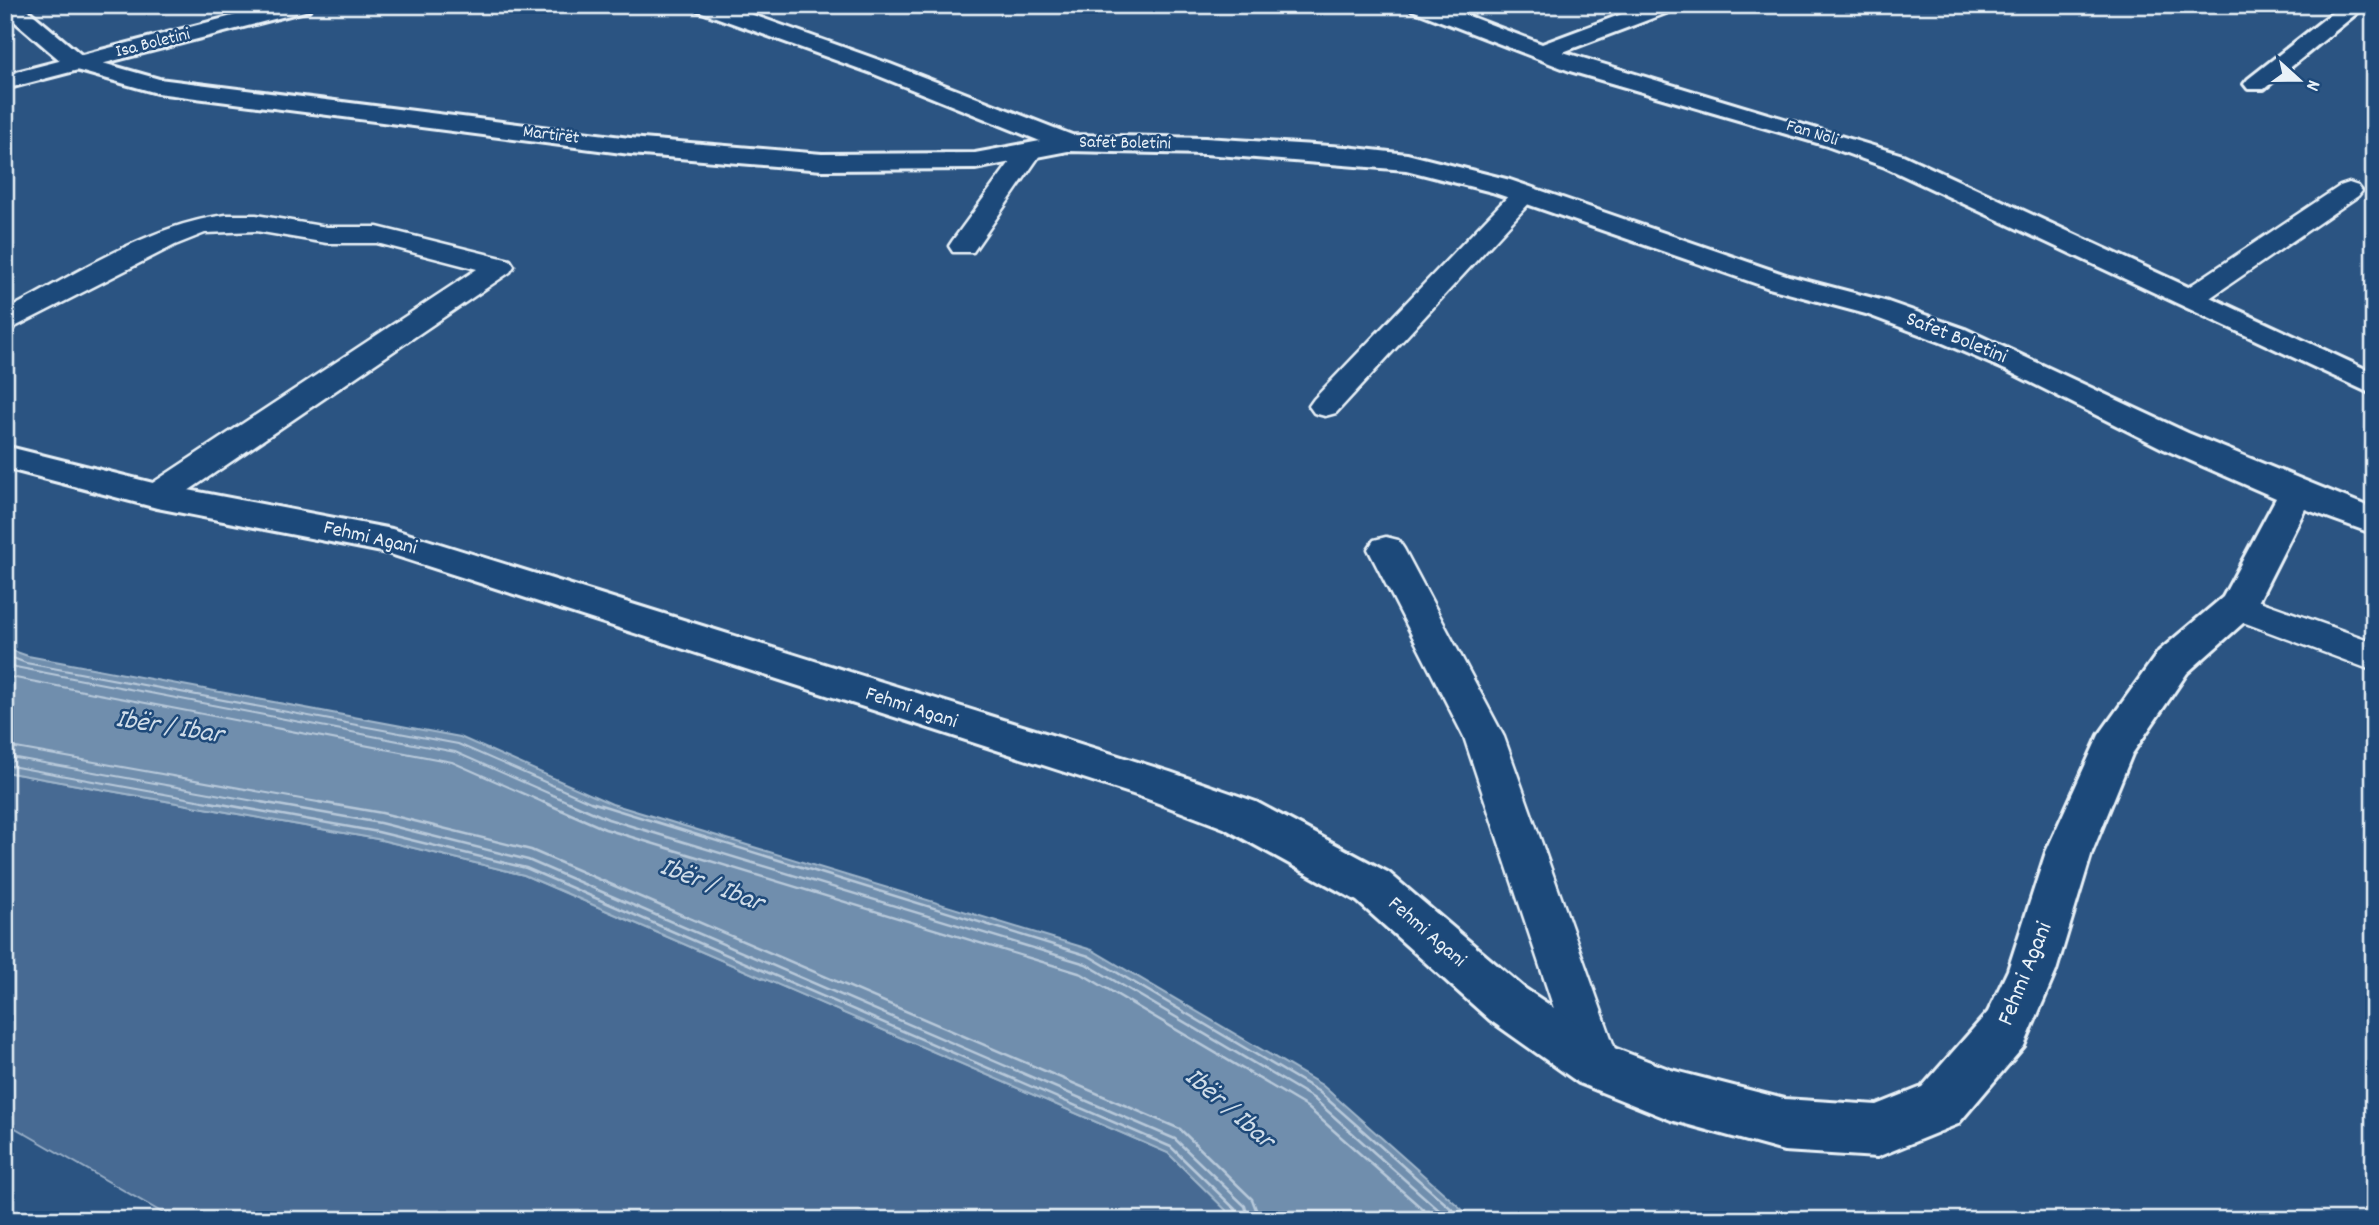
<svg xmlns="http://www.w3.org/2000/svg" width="2379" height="1225" viewBox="0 0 2379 1225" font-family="Dekko,sans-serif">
<rect width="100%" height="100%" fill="#2b5482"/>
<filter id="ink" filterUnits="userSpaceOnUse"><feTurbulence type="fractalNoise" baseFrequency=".0143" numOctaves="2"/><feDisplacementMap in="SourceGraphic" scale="14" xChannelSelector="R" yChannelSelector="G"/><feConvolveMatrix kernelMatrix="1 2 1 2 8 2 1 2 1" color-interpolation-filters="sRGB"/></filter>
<g filter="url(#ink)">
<!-- green -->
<polygon fill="#476b93" stroke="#98aec6" stroke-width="2" points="5,772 377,839 524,875 1168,1153 1236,1220 175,1220 5,1122"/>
<!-- water -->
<polygon fill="#708ead" stroke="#a0b6cb" stroke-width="2" points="5,648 28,656 460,737 612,804 1092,950 1322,1085 1474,1220 1236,1220 1168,1153 524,875 377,839 5,772"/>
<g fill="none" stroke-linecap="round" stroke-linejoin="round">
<!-- shore-far1 -->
<g stroke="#b8c9da" stroke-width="2">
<polyline points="5,655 26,663 458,744 595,804"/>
<polyline points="5,665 455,752 573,804"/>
<polyline points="5,676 452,762 547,804"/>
<polyline points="5,746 329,804"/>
<polyline points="5,756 271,804"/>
<polyline points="5,765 219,804"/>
</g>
<!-- shore -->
<g stroke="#b8c9da" stroke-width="2.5">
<polyline points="210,802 378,832 526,868 1171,1147 1238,1212 1240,1220"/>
<polyline points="261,802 380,823 528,860 1175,1139 1245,1206 1249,1220"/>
<polyline points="319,802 382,813 531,850 1180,1129 1252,1199 1260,1220"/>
<polyline points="543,802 605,829 1082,974 1307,1107 1435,1220"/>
<polyline points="569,802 608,819 1086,964 1313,1098 1450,1220"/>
<polyline points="591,802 1089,956 1318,1091 1464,1220"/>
</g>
<!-- service casing -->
<g stroke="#e8f1f8" stroke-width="5">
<g id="service">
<polygon points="1030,145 1039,147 1042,152 973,252 953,252 949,246 953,240 1021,147"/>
<polygon points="2349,183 2358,186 2362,191 2358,196 2201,304 2191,307 2181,304 2177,298 2181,292 2340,186"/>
<polygon points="1524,186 1533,189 1537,194 1533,199 1336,413 1325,416 1314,413 1309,406 1314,399 1515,189"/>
<path d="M226,215h30l71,12h50l133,33 4,6 -4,6 -341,232 -12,3 -12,-3 -5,-8 5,-8 332,-219 -100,-26h-50l-71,-12 -51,2 -30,12 -170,87v-21c68,-35 145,-87 221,-96z"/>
<polygon points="1386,537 1398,540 1404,549 1504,737 1621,1066 1614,1082 1597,1089 1580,1082 1573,1066 1464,737 1368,549 1374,540"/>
<polygon points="2237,593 2374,642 2374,671 2224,615 2219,606 2224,597"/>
</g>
</g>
<!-- minor casing -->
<g stroke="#e8f1f8" stroke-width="6">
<g id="minor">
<polygon points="5,5 22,5 85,58 159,79 630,138 822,154 975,153 1040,141 874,74 696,10 693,5 725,5 890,64 1072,135 1205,138 1346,147 1407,154 1510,180 1789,276 1888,302 1965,329 2188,433 2374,509 2374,534 2305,509 2251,616 2187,673 2132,754 2092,852 2056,971 2024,1046 1958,1124 1877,1157 1784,1151 1671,1120 1579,1083 1490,1020 1357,901 1224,828 1145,798 387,553 157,508 5,468 5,446 157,484 392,529 1170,772 1256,802 1389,873 1524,988 1614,1048 1671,1070 1784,1099 1877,1105 1922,1087 1988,1012 2008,970 2046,852 2099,735 2159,651 2223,597 2276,498 2164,449 2008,371 1943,343 1866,314 1769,288 1492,192 1406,170 1205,154 1068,151 975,169 822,170 630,154 157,93 69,68 5,13"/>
<polygon points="1409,5 1440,5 1542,44 1646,5 1677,5 1674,10 1563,52 1903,155 2374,373 2374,395 1885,167 1824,145 1570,71 1412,10"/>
<polygon points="2342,5 2367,5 2264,89 2248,89 2244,84 2248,79"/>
</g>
</g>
<!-- secondary casing -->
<g stroke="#e8f1f8" stroke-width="6">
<polygon id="secondary" points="275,5 312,5 309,10 5,89 5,75"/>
</g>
<!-- service -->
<use href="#service" fill="#1f4a7a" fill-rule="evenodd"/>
<!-- minor -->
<use href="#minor" fill="#1f4a7a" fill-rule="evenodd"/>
<!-- secondary -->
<use href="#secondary" fill="#1f4a7a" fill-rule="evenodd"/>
</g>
</g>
<g text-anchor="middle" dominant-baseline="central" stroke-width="5" stroke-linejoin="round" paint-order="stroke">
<!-- far-street labels -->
<g font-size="18" fill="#e8f1f8" stroke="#1f4a7a">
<text transform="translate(153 44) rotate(-14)">Isa Boletini</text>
<text transform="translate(1812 134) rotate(17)">Fan Noli</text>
<text transform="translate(551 136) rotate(7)">Martirët</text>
<text transform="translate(1125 144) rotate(1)">Safet Boletini</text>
</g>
<!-- street labels -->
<g font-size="21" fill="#e8f1f8" stroke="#1f4a7a">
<text transform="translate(1956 339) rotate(22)">Safet Boletini</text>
<text transform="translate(370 539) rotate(13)">Fehmi Agani</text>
<text transform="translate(911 709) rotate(18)">Fehmi Agani</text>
<text transform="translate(1426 933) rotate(41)">Fehmi Agani</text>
</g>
<!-- near-street labels -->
<g font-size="24" fill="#e8f1f8" stroke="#1f4a7a">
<text transform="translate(2026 974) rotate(-68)">Fehmi Agani</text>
</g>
<!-- near-water labels -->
<g font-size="28" font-style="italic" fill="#d0dde9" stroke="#1f4a7a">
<text transform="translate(169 729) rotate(9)">Ibër / Ibar</text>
<text transform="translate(711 887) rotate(21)">Ibër / Ibar</text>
<text transform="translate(1228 1110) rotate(41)">Ibër / Ibar</text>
</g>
</g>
<!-- margin -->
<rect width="2379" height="1225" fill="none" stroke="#1f4a7a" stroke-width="28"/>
<rect x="14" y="14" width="2351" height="1197" fill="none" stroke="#e8f1f8" stroke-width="2.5" filter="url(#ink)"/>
<!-- north arrow -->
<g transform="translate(2299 80) rotate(111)" stroke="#1f4a7a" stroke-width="5" paint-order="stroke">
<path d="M0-5L12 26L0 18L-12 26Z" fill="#e8f1f8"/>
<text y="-10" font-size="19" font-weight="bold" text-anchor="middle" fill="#e8f1f8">N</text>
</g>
</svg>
